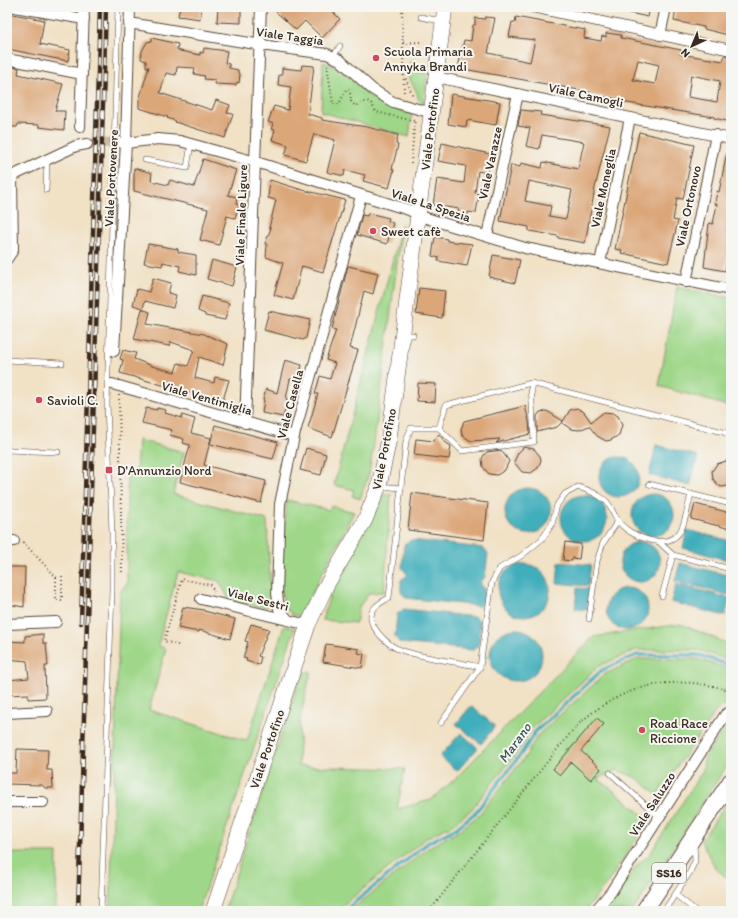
<svg xmlns="http://www.w3.org/2000/svg" width="738" height="918" viewBox="0 0 738 918" font-family="Itim,sans-serif">
<rect width="100%" height="100%" fill="#f6f6f2"/>
<filter id="ink" filterUnits="userSpaceOnUse"><feTurbulence type="fractalNoise" baseFrequency=".025" numOctaves="2"/><feDisplacementMap in="SourceGraphic" scale="8" xChannelSelector="R" yChannelSelector="G"/><feConvolveMatrix kernelMatrix="1 2 1 2 8 2 1 2 1" color-interpolation-filters="sRGB"/></filter>
<filter id="wash" filterUnits="userSpaceOnUse"><feTurbulence type="fractalNoise" baseFrequency=".012" numOctaves="4" result="noise"/><feDisplacementMap in="SourceGraphic" scale="16" xChannelSelector="R" yChannelSelector="G"/><feGaussianBlur stdDeviation="0.9" result="paint"/><feColorMatrix in="noise" values="0 0 0 0 0 0 0 0 0 0 0 0 0 0 0 0 0 1.4 0 .05"/><feComposite in="paint" operator="in"/></filter>
<g filter="url(#wash)">
<rect width="100%" height="100%" fill="#f1e1c5"/>
<!-- green -->
<g fill="#9fd789" stroke="#6d8054">
<path d="M323,62c22,6 33,25 51,37 11,8 25,11 38,15l-3,23 -88,-25z"/>
<path d="M410,62h5l1,10 11,1 -3,28 -3,1c-4,-3 -3,-5 -4,-9 -5,-11 -13,-19 -7,-31z"/>
<polygon points="402,224 374,443 369,474 360,499 352,496 354,490 334,485"/>
<polygon points="677,287 731,298 731,407 659,386"/>
<polygon points="138,440 184,452 173,494 267,520 271,598 269,605 264,608 230,601 219,581 178,572 158,645 166,649 149,710 247,741 284,626 295,628 198,911 110,911 120,592 127,583 127,473 136,474"/>
<polygon points="384,494 391,494 384,592 369,593 359,607 356,623 322,620 332,589"/>
<path d="M287,500l42,10 2,-4 23,6 -54,104 -7,-1 -9,-8c-6,-34 -1,-73 3,-107z"/>
<polygon points="681,624 731,645 731,661 699,650 636,650 599,666 531,729 517,752 471,810 452,825 426,838 336,911 224,911 301,674 311,671 300,719 298,766 405,769 397,809 431,800 455,779 593,637"/>
<polygon points="638,659 698,659 731,670 731,700 716,711 657,795 637,778 617,770 597,779 608,786 649,820 608,882 585,911 350,911 431,846 457,832 478,816 525,757 538,735 605,674"/>
<polygon points="731,718 731,759 635,908 631,911 603,911 618,893 637,865 650,854 703,770 704,759"/>
<polygon points="731,796 731,881 715,868 701,841"/>
<polygon points="7,853 57,853 56,911 7,911"/>
</g>
<!-- water -->
<g fill="#3faebb" stroke="#3d6c6c">
<polygon points="656,445 698,456 690,486 649,475"/>
<circle cx="619" cy="477" r="20"/>
<circle cx="528" cy="511" r="23"/>
<circle cx="653" cy="515" r="21"/>
<circle cx="584" cy="518" r="23"/>
<polygon points="687,530 731,541 731,561 683,548"/>
<polygon points="411,540 483,548 488,554 485,577 480,582 484,589 484,602 479,606 406,598 401,592 401,580 408,575 402,568 404,545"/>
<circle cx="640" cy="562" r="20"/>
<polygon points="559,562 591,565 588,586 557,583"/>
<polygon points="680,563 731,576 729,595 675,581"/>
<circle cx="524" cy="590" r="26"/>
<polygon points="676,584 730,598 725,616 671,602"/>
<polygon points="577,588 589,589 587,610 575,609"/>
<circle cx="627" cy="609" r="21"/>
<polygon points="404,609 476,617 481,623 478,646 473,650 400,643 395,637 397,614"/>
<circle cx="516" cy="655" r="26"/>
<polygon points="471,706 495,726 481,744 456,724"/>
<polygon points="461,733 478,748 457,771 440,756"/>
</g>
<g fill="none" stroke-linecap="round" stroke-linejoin="round">
<!-- stream -->
<polyline stroke="#3faebb" stroke-width="3.5" points="344,911 429,842 455,829 475,813 521,754 535,732 602,670 637,655 699,655 731,666"/>
</g>
<g id="blocks">
<!-- building -->
<g fill="#dba678" fill-rule="evenodd">
<polygon points="180,7 201,7 200,19 178,16"/>
<polygon points="218,7 241,7 241,23 217,22"/>
<polygon points="281,7 328,7 340,19 322,38 305,21 296,30 276,12"/>
<polygon points="620,7 650,7 648,17 620,11"/>
<polygon points="676,7 708,7 731,12 728,35 704,29 704,27 674,21"/>
<polygon points="7,13 44,20 40,44 70,50 68,61 7,49"/>
<path d="M485,17l10,1 -7,35 42,9 5,-22 -26,-3 3,-15 3,1 1,-6 69,13 -1,8 17,3 1,-5 4,1v-4l15,2v3l60,12 -1,4 43,7 2,-6 6,1v66l-17,-4v-1l-93,-15v-3l-31,-4v-3l-132,-24 6,-28 7,1 2,-16h2v-7l10,1zM638,60l21,5 -4,19 -22,-4zM691,75l29,6 -3,21 -29,-5z"/>
<polygon points="152,38 178,44 177,49 180,51 200,55 200,52 203,53 204,48 227,51 225,63 229,64 229,68 238,70 238,73 240,74 239,83 237,82 236,85 215,84 216,80 204,79 205,76 194,74 195,68 177,67 176,75 166,73 160,93 212,110 216,100 230,105 227,113 233,114 225,138 175,122 176,121 167,118 168,117 139,108 139,100 149,67 146,67 146,61 141,59 142,51 147,42 152,41"/>
<polygon points="302,65 314,66 308,114 322,118 322,120 367,127 398,135 396,144 398,145 392,169 394,170 389,188 363,181 365,175 345,170 344,176 327,172 335,140 314,134 306,161 285,155 288,145 272,140 275,130 271,129 273,124 268,122 274,106 288,110 291,87 278,85 279,75 282,75 282,68 301,70"/>
<polygon points="7,66 19,68 18,74 63,84 55,111 65,111 64,130 39,127 39,125 18,124 17,127 7,127"/>
<polygon points="451,94 500,102 496,125 467,120 466,127 448,124"/>
<path d="M521,110l20,2 -1,3 70,11 -15,62 -10,55 -27,-5v-2l-29,-5v-4l-29,-6 11,-56 9,2 1,-4 21,5 1,-6 35,7 6,-27 -42,-7 -3,14 -13,-3 4,-18 -12,-2zM529,181l43,9 -6,29 -17,-3 2,-10 -26,-5z"/>
<polygon points="639,132 694,145 683,199 677,198 673,220 678,221 668,263 621,253 622,250 615,249"/>
<polygon points="442,143 490,154 487,173 478,171 475,193 479,194 476,213 468,212 468,215 458,213 459,209 433,205 437,179 464,183 466,166 438,161"/>
<polygon points="727,152 731,153 731,239 725,271 704,267 709,223 713,224 717,204 715,204 717,191 719,192"/>
<polygon points="203,159 236,170 228,195 237,197 236,204 239,205 235,218 227,216 219,245 200,240 208,209 134,191 134,168 152,173 151,181 168,185 170,180 194,187"/>
<polygon points="270,180 299,189 345,200 323,272 302,266 293,300 274,295 283,263 266,257 267,245 265,244 271,228 269,228 276,200 268,198"/>
<polygon points="368,213 389,218 388,221 393,223 387,244 357,235 362,215 367,216"/>
<polygon points="435,237 447,239 447,241 472,244 467,266 438,261 439,258 432,256"/>
<polygon points="148,244 178,249 178,252 196,255 196,275 179,271 180,266 163,262 162,266 144,263"/>
<polygon points="493,255 520,260 515,283 489,277"/>
<polygon points="212,260 237,267 232,286 207,279"/>
<polygon points="348,266 378,273 373,294 364,291 350,348 358,350 332,437 308,428 318,394 315,394 320,376 330,379 335,363 326,360 336,330 332,329"/>
<polygon points="153,278 171,283 168,293 176,295 173,308 145,301 143,308 133,305 137,289 149,292"/>
<polygon points="419,288 445,291 442,318 416,314"/>
<polygon points="202,296 229,303 225,320 205,316 205,314 198,311"/>
<polygon points="142,309 150,312 147,324 204,334 228,344 223,365 199,357 195,378 214,383 215,377 229,380 223,400 215,398 215,400 120,373 123,360 120,359 123,350 136,353 134,359 155,367 175,372 178,363 188,366 194,350 171,342 169,346 134,339"/>
<polygon points="269,311 310,320 306,338 303,340 264,330"/>
<polygon points="285,360 302,365 298,381 290,379 286,399 288,400 283,417 262,413 264,400 263,400 266,389 277,393"/>
<polygon points="418,383 436,384 435,402 417,401"/>
<polygon points="525,406 529,421 530,434 496,443 500,439 471,441 462,435 461,429 464,421"/>
<polygon points="146,408 157,410 157,408 166,410 165,413 182,418 182,415 195,419 191,433 211,438 204,465 266,481 261,503 180,482 190,445 183,443 184,439 170,435 172,430 142,423"/>
<polygon points="577,408 584,412 591,422 604,412 613,413 618,416 622,425 619,435 611,440 606,441 597,436 589,426 579,430 571,429 562,423 570,410"/>
<polygon points="547,411 563,421 557,427 537,432 537,416 540,412"/>
<polygon points="215,425 278,442 273,459 210,444"/>
<polygon points="439,434 445,442 451,446 449,459 414,455 416,439 434,441"/>
<polygon points="524,447 534,449 540,456 541,460 538,468 531,473 522,472 514,462 518,453"/>
<polygon points="306,448 326,454 321,475 300,470"/>
<polygon points="501,450 509,461 505,470 497,475 489,474 483,467 482,459 484,455 487,452"/>
<polygon points="726,461 731,463 731,485 723,487 719,486 713,479 712,471 717,464"/>
<polygon points="412,493 488,503 484,540 408,530"/>
<polygon points="695,504 731,513 731,529 691,519"/>
<polygon points="565,542 581,544 579,559 572,558 572,561 563,560"/>
<polygon points="7,567 25,567 24,607 7,604"/>
<polygon points="183,607 204,610 204,611 235,619 230,639 199,630 199,632 178,628"/>
<polygon points="251,624 269,629 258,656 261,657 259,665 246,661 247,659 243,658 248,642 245,641"/>
<polygon points="43,634 43,643 46,643 48,666 45,666 46,698 28,699 28,694 7,695 7,680 29,678 27,661 7,659 7,641 25,642 25,636"/>
<polygon points="326,644 359,649 358,653 364,654 362,668 323,662"/>
<polygon points="597,718 604,724 581,751 601,769 591,780 571,762 560,775 553,769"/>
<polygon points="17,749 48,750 47,770 52,770 53,788 45,788 42,785 7,784 7,773 16,773"/>
</g>
</g>
</g>
<g filter="url(#ink)">
<use href="#blocks" fill-opacity="0" stroke="#564537" stroke-width="1"/>
<g fill="none" stroke-linecap="round" stroke-linejoin="round">
<!-- street-tunnel -->
<polyline stroke="#cdbca4" stroke-width="10" stroke-dasharray="10 5" stroke-linecap="butt" points="87,144 116,142"/>
<!-- lane casing -->
<g stroke="#564537" stroke-width="6">
<g id="lane">
<polyline points="421,17 441,21"/>
<polyline points="333,57 340,46"/>
<polyline points="145,160 187,168 191,144"/>
<polyline points="46,190 47,160"/>
<polyline points="404,335 413,335"/>
<polyline points="7,360 62,363"/>
<polyline points="439,428 446,405 531,383"/>
<polyline points="7,450 58,452"/>
<polyline points="649,484 731,504"/>
<polyline points="380,486 401,488"/>
<path d="M691,494c-3,11 -5,26 -10,36 -13,23 -51,7 -63,-9 -5,-7 -7,-16 -13,-21 -9,-7 -16,-10 -27,-13l-13,7 -8,11 -5,19 -10,15 -21,17 -21,12 -8,14 -12,85c-26,-6 -54,-8 -79,-17 -11,-3 -24,-16 -29,-27 -5,-13 7,-20 17,-25l17,-157 5,-13h28l23,23 72,-9 -3,-59 200,51"/>
<polyline points="659,542 673,555 731,569"/>
<polyline points="662,596 673,555"/>
<polyline points="589,619 597,561 603,543 618,521"/>
<polyline points="441,723 480,667"/>
<polyline points="610,773 659,817"/>
<polyline points="676,895 696,911"/>
<polyline points="101,911 112,590 112,532 107,404 118,7"/>
<polyline points="664,911 690,872 695,861 694,845"/>
</g>
</g>
<!-- street casing -->
<g stroke="#564537" stroke-width="12">
<g id="street">
<polyline points="15,7 84,19"/>
<polyline points="533,7 731,50"/>
<polyline points="129,23 268,46 327,54 340,60 372,89 393,102 432,113"/>
<polyline points="660,35 666,7"/>
<polyline points="7,59 82,74"/>
<polyline points="436,77 731,139"/>
<polyline points="80,127 84,7"/>
<polyline points="116,142 126,143 158,139 180,141 256,162 409,210 426,218 525,248 731,290"/>
<polyline points="7,177 12,176 76,146 87,144"/>
<polyline points="487,236 518,94"/>
<polyline points="7,259 13,250 12,176"/>
<polyline points="600,263 630,118"/>
<polyline points="686,282 716,135"/>
<polyline points="114,351 126,143 130,7"/>
<polyline points="112,384 294,436"/>
<polyline points="245,423 261,7"/>
<polyline points="7,541 14,541"/>
<polyline points="201,599 308,625"/>
<polyline points="288,620 279,609 277,593 280,504 294,436 361,196"/>
<polyline points="7,624 56,622"/>
<polyline points="7,713 47,711"/>
<polyline points="7,802 43,802"/>
<polyline points="595,911 611,892 725,715 731,711"/>
</g>
</g>
<!-- secondary casing -->
<g stroke="#564537" stroke-width="16">
<polyline id="secondary" points="213,911 308,625 326,586 365,520 379,486 389,439 445,7"/>
</g>
<!-- primary casing -->
<g stroke="#564537" stroke-width="18">
<polyline id="primary" points="644,911 731,781"/>
</g>
<!-- path -->
<g stroke="#564537" stroke-width="2" stroke-dasharray="1 3" stroke-linecap="butt">
<polyline points="402,7 404,94"/>
<polyline points="403,43 421,42"/>
<polyline points="327,65 333,104 339,104 346,90 348,89 350,92 351,101 355,106 367,101 371,103 376,112 414,121"/>
<polyline points="404,75 413,96"/>
<polyline points="411,163 415,118"/>
<polyline points="119,395 122,574"/>
<polyline points="23,542 56,577 56,600 62,600 62,576"/>
<polyline points="178,645 164,641 182,579 211,585 214,592"/>
<path d="M417,911l14,-2 128,-162c7,-8 14,-18 22,-25 42,-38 96,-49 150,-31"/>
</g>
<!-- lane -->
<use href="#lane" stroke="#fff" stroke-width="5"/>
<!-- street -->
<use href="#street" stroke="#fff" stroke-width="10"/>
<!-- secondary -->
<use href="#secondary" stroke="#fff" stroke-width="15"/>
<!-- primary -->
<use href="#primary" stroke="#fff" stroke-width="16"/>
<!-- rail casing -->
<g stroke="#3b2a1e" stroke-width="4.5">
<g id="rail">
<polyline points="81,623 100,7"/>
<polyline points="78,911 106,7"/>
</g>
</g>
<!-- rail -->
<use href="#rail" stroke="#f6f6f2" stroke-width="3" stroke-dasharray="9" stroke-linecap="butt"/>
</g>
</g>
<!-- markers -->
<g fill="#d1495b" stroke="#f6f6f2" stroke-width="1.5">
<circle cx="376" cy="58" r="4"/>
<circle cx="373" cy="231" r="4"/>
<circle cx="39" cy="400" r="4"/>
<rect x="105" y="466" width="8" height="8" rx="2"/>
<circle cx="642" cy="730" r="4"/>
</g>
<g text-anchor="middle" dominant-baseline="central" stroke-width="4" stroke-linejoin="round" paint-order="stroke">
<!-- shield labels -->
<rect fill="#f6f6f2" stroke="#73675e" stroke-width="1" x="652" y="863" width="34" height="20" rx="3"/>
<g font-size="12" font-weight="bold" fill="#3b2a1e">
<text x="669" y="873">SS16</text>
</g>
<!-- street labels -->
<g font-size="13" fill="#3b2a1e" stroke="#f6f6f2">
<text transform="translate(290 36) rotate(8)">Viale Taggia</text>
<text transform="translate(586 95) rotate(12)">Viale Camogli</text>
<text transform="translate(430 129) rotate(-83)">Viale Portofino</text>
<text transform="translate(490 163) rotate(-78)">Viale Varazze</text>
<text transform="translate(111 178) rotate(-87)">Viale Portovenere</text>
<text transform="translate(603 188) rotate(-78)">Viale Moneglia</text>
<text transform="translate(431 205) rotate(18)">Viale La Spezia</text>
<text transform="translate(688 206) rotate(-78)">Viale Ortonovo</text>
<text transform="translate(241 215) rotate(-88)">Viale Finale Ligure</text>
<text transform="translate(207 398) rotate(16)">Viale Ventimiglia</text>
<text transform="translate(290 404) rotate(-75)">Viale Casella</text>
<text transform="translate(384 449) rotate(-79)">Viale Portofino</text>
<text transform="translate(258 599) rotate(14)">Viale Sestri</text>
<text transform="translate(267 749) rotate(-71)">Viale Portofino</text>
<text transform="translate(652 804) rotate(-57)">Viale Saluzzo</text>
</g>
<!-- poi labels -->
<g font-size="13" fill="#3b2a1e" stroke="#f6f6f2" text-anchor="start">
<text x="384" y="51">Scuola Primaria<tspan x="384" dy="15">Annyka Brandi</tspan></text>
<text x="381" y="231">Sweet cafè</text>
<text x="47" y="400">Savioli C.</text>
<text x="117" y="470">D'Annunzio Nord</text>
<text x="650" y="723">Road Race<tspan x="650" dy="15">Riccione</tspan></text>
</g>
<!-- water labels -->
<g font-size="14" font-style="italic" fill="#3c5855" stroke="#f6f6f2">
<text transform="translate(515 743) rotate(-54)">Marano</text>
</g>
</g>
<!-- margin -->
<rect width="738" height="918" fill="none" stroke="#f6f6f2" stroke-width="24"/>
<!-- north arrow -->
<g transform="translate(692 46) rotate(224)" stroke="#f6f6f2" stroke-width="3" paint-order="stroke">
<path d="M0-3L7 15L0 10L-7 15Z" fill="#3b2a1e"/>
<text y="-6" font-size="11" font-weight="bold" text-anchor="middle" fill="#3b2a1e">N</text>
</g>
</svg>
